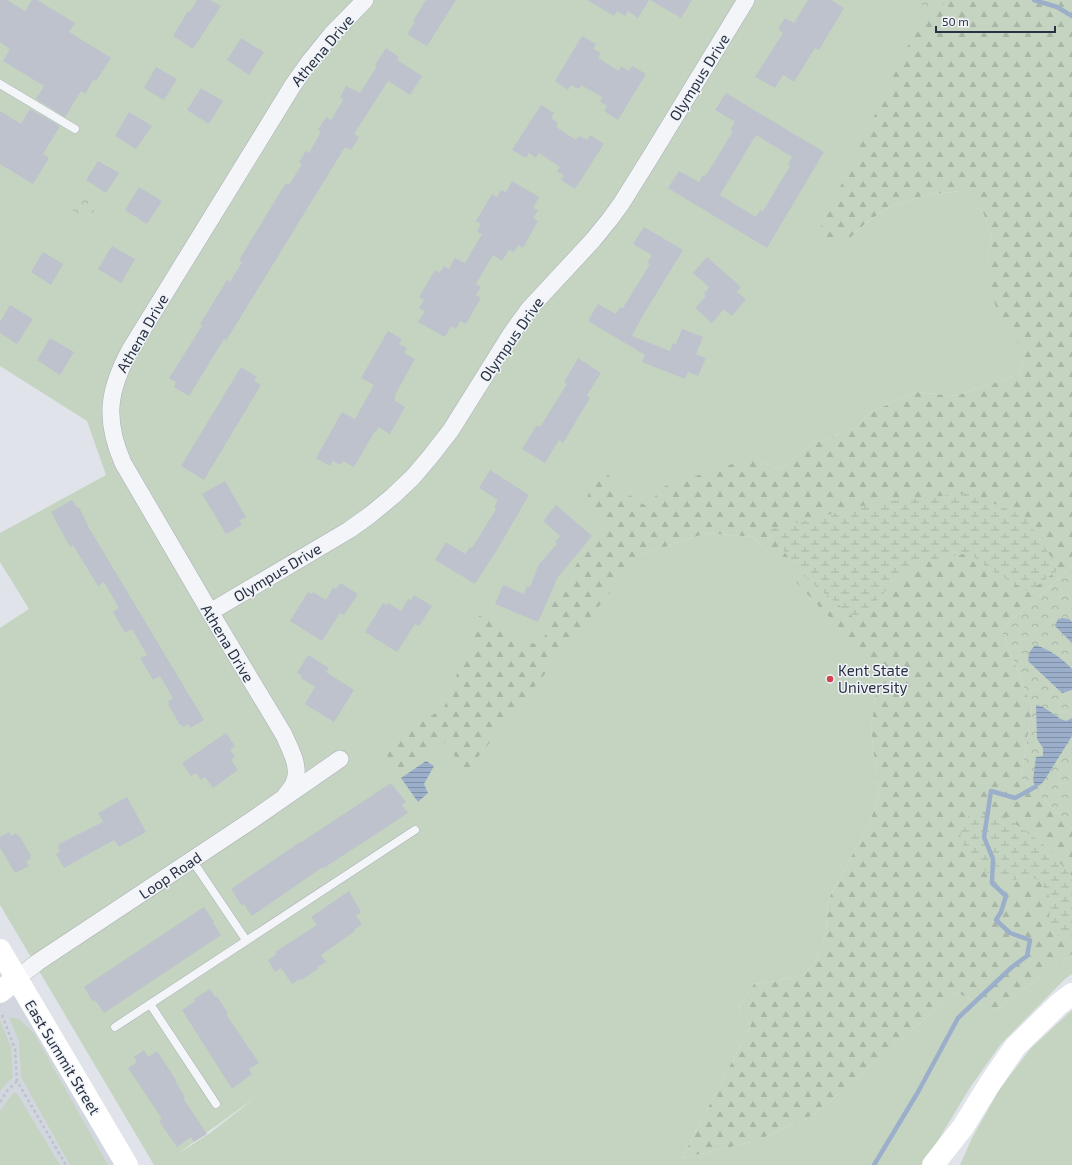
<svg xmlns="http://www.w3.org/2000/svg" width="1072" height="1165" viewBox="0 0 1072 1165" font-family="'Exo 2',sans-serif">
<defs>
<pattern id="forest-firs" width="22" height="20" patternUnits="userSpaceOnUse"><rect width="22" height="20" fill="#c5d4c1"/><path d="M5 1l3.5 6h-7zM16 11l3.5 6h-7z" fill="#a9b6a7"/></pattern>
<pattern id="wetland-marsh" width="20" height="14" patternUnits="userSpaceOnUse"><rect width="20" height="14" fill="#c5d4c1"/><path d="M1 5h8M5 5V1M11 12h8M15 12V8" fill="none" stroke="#a9b6a7"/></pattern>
<pattern id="park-crowns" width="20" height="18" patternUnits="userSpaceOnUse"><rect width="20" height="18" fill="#c5d4c1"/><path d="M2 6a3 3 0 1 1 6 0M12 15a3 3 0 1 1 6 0" fill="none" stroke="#a9b6a7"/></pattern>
<pattern id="water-rules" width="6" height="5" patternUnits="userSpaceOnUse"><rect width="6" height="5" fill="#9bafca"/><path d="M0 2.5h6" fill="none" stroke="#7e8fa6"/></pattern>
</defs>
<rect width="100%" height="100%" fill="#e0e4ea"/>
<!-- built -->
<polygon fill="#d2d6df" points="0,950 127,1165 0,1165"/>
<!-- grass -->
<g fill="#c5d4c1" fill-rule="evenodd">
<path d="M0,0h930l-79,237 16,-15 24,-16 38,-12 34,-3 20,21 9,25 -5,23 18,68 20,24 -6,22 -63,22 -40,-4 -45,20 -16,16 -41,15 -35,27 -17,-8 -122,93 67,-22 46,4 121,126 2,31 -5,35 8,67 -10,28 -41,76 -2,34 -9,26 -13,14 -26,7 -24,3 -15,23 12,18 -69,133 74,-17 59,-27 141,-122 38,19 78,-57v20l-7,5 -64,65 -30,42 -48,79h-769l-154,-260v-277l29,-19 -29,-47v-29l106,-58 -19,-54 -87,-55zM256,1097l-46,36 -34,22z"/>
<polygon points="1072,1010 1072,1165 960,1165 972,1138 999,1090 1031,1048"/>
<polygon points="9,1017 19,1019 34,1033 108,1165 70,1165 21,1077 19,1042"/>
<polygon points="0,1020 11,1047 13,1077 0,1091"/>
<polygon points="14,1092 18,1095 60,1165 0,1165 0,1111"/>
</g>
<!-- forest -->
<path fill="url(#forest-firs)" d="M930,0h142v564l-15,16 -56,49 31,79 -11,70 51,49v127l-78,57 -38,-19 -141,122 -59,27 -74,17 69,-133 -12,-18 15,-23 24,-3 26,-7 13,-14 9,-26 2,-34 41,-76 10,-28 -8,-67 5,-35 -3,-31 -120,-126 -46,-4 -67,22 -178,222 -13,-37 -47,28 -14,-4 -1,-20 21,-12 36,-25 10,-21 4,-17 10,-17 11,-36 8,-1c17,14 28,27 51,29l11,-13 -2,-15 7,-14 24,-40 17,-18 9,-7 8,-15 -27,-17 7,-23 12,-12 15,18 27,18 19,-20 86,-28 11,4 17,8 35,-27 41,-15 16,-16 45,-20 40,4 63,-22 6,-22 -20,-24 -15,-36 -3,-32 5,-23 -9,-25 -20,-21 -34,3 -38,12 -24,16 -16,15 -18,4 -15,-8z"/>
<!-- wetland -->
<g fill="url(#wetland-marsh)">
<polygon points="969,493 1024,516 1059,569 1029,592 989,569 969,553 925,561 904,572 875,602 854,618 797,570 769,530 873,503"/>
<polygon points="970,812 1006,817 1042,843 1072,876 1072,937 1069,939 1058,936 1048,921 1052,902 1040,880 1024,877 1015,880 989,874 966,854 960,836"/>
</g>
<!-- park -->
<g fill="url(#park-crowns)">
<polygon points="913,0 949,0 935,9 918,4"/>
<polygon points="80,192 82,192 96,200 96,206 91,216 80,219 75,216 72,205"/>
<polygon points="1072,564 1072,827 1021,778 1032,708 1001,629 1057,580"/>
</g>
<!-- water -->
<g fill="url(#water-rules)">
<polygon points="1063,618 1069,619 1072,622 1072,643 1055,626 1058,619"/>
<path d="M1035,645c14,4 27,13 37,24v21l-10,3 -34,-32 1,-8z"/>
<path d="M1036,705c11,1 19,13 30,16l6,-3v18l-28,45 -4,4 -5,2 -2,-7 3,-23 7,-1v-8l-6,-9z"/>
<polygon points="426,761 434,766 424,784 428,793 418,802 401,778"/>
</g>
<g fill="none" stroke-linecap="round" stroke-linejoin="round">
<!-- stream -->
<g stroke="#9bafca" stroke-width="4.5">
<polyline points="1034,0 1057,7 1072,16"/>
<polyline points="874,1165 918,1092 958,1018 1012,967 1027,956 1030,940 1010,933 996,920 1001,912 1006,896 992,883 993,859 984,837 991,791 1015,798 1035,787"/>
</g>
</g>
<!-- building -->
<g fill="#bdc2cd" fill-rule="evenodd">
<polygon points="0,0 7,0 25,11 32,0 37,0 75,23 69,32 111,58 96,81 94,79 85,94 81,91 65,117 36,99 44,86 3,61 10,49 0,42"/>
<polygon points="197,0 210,0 221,6 193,49 173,36 188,11 190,12"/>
<polygon points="426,0 456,0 427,46 407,34 415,22 413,21"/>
<polygon points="587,0 649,0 638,18 628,11 625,16 617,11 614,16"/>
<polygon points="650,0 692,0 681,18"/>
<polygon points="808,0 831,0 844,8 819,50 815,48 794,82 783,75 775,88 755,77 783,33 778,29 785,18 794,23"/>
<polygon points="582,36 596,44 593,49 601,53 598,58 619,71 621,66 629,71 632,66 646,74 618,120 604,111 607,106 600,102 602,97 581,85 579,89 571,85 568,90 555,81"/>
<polygon points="241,38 264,52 249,75 227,60"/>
<polygon points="386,48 399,57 397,60 422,76 410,95 388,81 354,134 359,137 351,150 345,147 226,341 224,339 189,396 174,387 176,382 169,378 202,326 200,324 227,280 230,282 242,262 239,260 279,194 286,183 289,185 302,164 299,162 306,151 309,153 321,132 318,130 326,117 331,120 343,100 340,97 346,86 360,93 377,66 375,65"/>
<polygon points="156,67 177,79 164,100 144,88"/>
<polygon points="201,88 223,101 209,124 187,110"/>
<path d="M726,93l98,59 -57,96 -99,-60 11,-17 20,11 4,-7 2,1 10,-15 18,-30 -3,-1 5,-8 -20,-12zM756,135l36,22 -4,7 2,2 -27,45 -3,-1 -4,7 -36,-22z"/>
<polygon points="541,105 554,113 551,118 558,123 556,127 576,140 579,136 587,140 590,135 604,144 575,189 561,180 564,176 557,171 560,167 539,153 536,158 529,153 526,158 512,150"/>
<polygon points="30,109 60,126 43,154 49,158 33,184 0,164 0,111 21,124"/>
<polygon points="129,112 152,126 136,149 115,136"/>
<polygon points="98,161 119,173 106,193 86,180"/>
<polygon points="512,181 539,197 533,208 538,210 533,218 538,221 523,248 518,245 514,252 509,250 502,261 493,255 476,284 481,287 476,295 481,298 466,324 460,321 456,329 451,326 445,337 418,322 425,311 419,308 424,300 419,297 435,270 439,273 444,266 449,269 455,258 465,263 482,234 477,232 481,224 476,221 492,194 497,197 501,190 506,192"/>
<polygon points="139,187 162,201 147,224 125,210"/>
<polygon points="644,227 683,250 642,317 632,336 670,351 673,343 676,344 682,329 703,337 696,354 706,358 698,376 688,372 685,379 642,362 645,355 588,321 598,304 616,314 620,307 623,308 650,264 647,263 652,255 633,244"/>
<polygon points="112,246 135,259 121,283 98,269"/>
<polygon points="43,252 63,264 51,285 31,272"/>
<polygon points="707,257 741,287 737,292 746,299 732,316 724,309 712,323 695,308 706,296 704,294 709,287 693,273"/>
<polygon points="10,305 33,319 17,344 0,333 0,322"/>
<polygon points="388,331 402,339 399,344 407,348 404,353 415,359 395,395 396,396 394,400 405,407 390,434 378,427 376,432 375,431 354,467 343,461 340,465 333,461 330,466 316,458 342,412 355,419 374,385 361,378"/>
<polygon points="50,338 74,352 60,375 37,360"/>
<polygon points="578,358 601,373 587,395 590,398 563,443 559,440 545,463 522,449 537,425 540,427 567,384 564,382"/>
<polygon points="241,367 257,377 254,381 261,385 204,480 181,466"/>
<polygon points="490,470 529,495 497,550 475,584 435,560 446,542 465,554 470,547 472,548 496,509 494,507 498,500 479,488"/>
<polygon points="225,481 246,517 239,521 242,525 226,534 202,494"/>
<polygon points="72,500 77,508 79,507 89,528 204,720 190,728 188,724 183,727 182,725 180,725 168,704 169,704 168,701 173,698 160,676 153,680 140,658 147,655 132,629 125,633 113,612 119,608 104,582 98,586 73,545 70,547 51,512"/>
<polygon points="556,505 592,536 558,577 538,622 495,604 503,585 524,594 527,586 530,587 539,564 557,544 555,542 560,536 543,521"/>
<polygon points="340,583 358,594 344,615 340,613 322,641 290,621 308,592 312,594 313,592 326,600 333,588 336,589"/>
<polygon points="414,595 432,606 419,626 415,624 397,652 365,632 383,603 387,605 388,603 401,611 408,599 411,600"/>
<polygon points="308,655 329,668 326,672 354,690 334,722 305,704 315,687 301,678 302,676 297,673"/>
<polygon points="226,733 235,746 230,750 235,756 231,760 238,770 213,788 205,777 201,780 196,773 191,776 182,763"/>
<polygon points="391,783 406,802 402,805 408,813 324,868 323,867 252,916 244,904 242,906 231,889 300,842 300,843 309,837"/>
<polygon points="127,797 146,832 119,847 114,840 64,868 56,854 60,852 58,847 60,845 59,844 103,822 98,813"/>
<polygon points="9,832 11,836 16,833 17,835 19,835 31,856 30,856 31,858 26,862 29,866 15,873 0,848 0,837"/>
<polygon points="349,891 361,912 356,916 362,924 354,930 355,931 321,955 326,962 317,967 318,969 301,980 300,979 292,984 281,968 275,972 268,960 277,954 275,952 317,925 311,917"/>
<polygon points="204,907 214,922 213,923 221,935 104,1013 95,1000 93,1002 84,987"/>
<polygon points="210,989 215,997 217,996 228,1013 226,1014 259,1063 249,1069 252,1074 232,1089 182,1010 195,1001 194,999"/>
<polygon points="144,1050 148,1057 157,1051 176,1080 175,1081 185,1097 183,1098 207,1134 194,1142 191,1137 177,1147 159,1121 162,1119 128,1068 137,1062 134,1057"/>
</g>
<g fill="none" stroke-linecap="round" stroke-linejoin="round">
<!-- lane casing -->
<g stroke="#a9aeb8" stroke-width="9">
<g id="lane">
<polyline points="0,84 75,129"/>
<polyline points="192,860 246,940"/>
<polyline points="150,1004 216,1104"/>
<polyline points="115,1027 415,830"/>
</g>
</g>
<!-- street casing -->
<g stroke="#a9aeb8" stroke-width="18">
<g id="street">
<polyline points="210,612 349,530 370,515 393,496 413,477 430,457 451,430 511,334 529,309 593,240 610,219 621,204 651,156 746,0"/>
<path d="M285,796c3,-4 7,-8 9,-13 7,-16 -4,-34 -10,-48l-74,-123 -87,-149c-19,-44 -15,-72 7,-113l163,-265 17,-24 21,-26 34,-35"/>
<polyline points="16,979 38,962 252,820 340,759"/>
</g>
</g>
<!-- path -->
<g stroke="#bec2c9" stroke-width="2.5" stroke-dasharray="3 3" stroke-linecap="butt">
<polyline points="2,1015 15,1049 17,1081 66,1165"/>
<polyline points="0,1102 7,1091 17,1081"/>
</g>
<!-- lane -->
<use href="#lane" stroke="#f3f5f8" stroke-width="8"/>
<!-- street -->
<use href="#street" stroke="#f3f5f8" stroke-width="17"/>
<!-- secondary -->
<g stroke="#fff" stroke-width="22">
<polyline points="0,950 127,1165"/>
<polyline points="0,992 16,979"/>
<polyline points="933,1165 963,1127 989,1085 1015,1047 1059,1004 1072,994"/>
</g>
</g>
<!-- markers -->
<circle fill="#d14350" stroke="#f0f3f7" stroke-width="1.5" cx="830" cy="679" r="4"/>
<g text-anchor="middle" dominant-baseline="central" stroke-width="3" stroke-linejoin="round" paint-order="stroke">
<!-- street labels -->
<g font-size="15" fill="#283042" stroke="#f0f3f7">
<text transform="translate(322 50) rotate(-50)">Athena Drive</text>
<text transform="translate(699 77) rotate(-58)">Olympus Drive</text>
<text transform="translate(142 333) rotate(-60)">Athena Drive</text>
<text transform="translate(511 339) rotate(-55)">Olympus Drive</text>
<text transform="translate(277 572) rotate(-31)">Olympus Drive</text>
<text transform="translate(228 643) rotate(59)">Athena Drive</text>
<text transform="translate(170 875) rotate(-34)">Loop Road</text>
<text transform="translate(63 1057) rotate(59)">East Summit Street</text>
</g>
<!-- poi labels -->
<g font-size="15" fill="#283042" stroke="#f0f3f7" text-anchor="start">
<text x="838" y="670">Kent State<tspan x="838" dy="17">University</tspan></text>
</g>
</g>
<!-- scale -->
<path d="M936 26v6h119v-6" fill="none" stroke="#283042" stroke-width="2"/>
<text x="942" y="26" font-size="12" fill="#283042" stroke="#f0f3f7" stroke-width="3" paint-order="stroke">50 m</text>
</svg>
